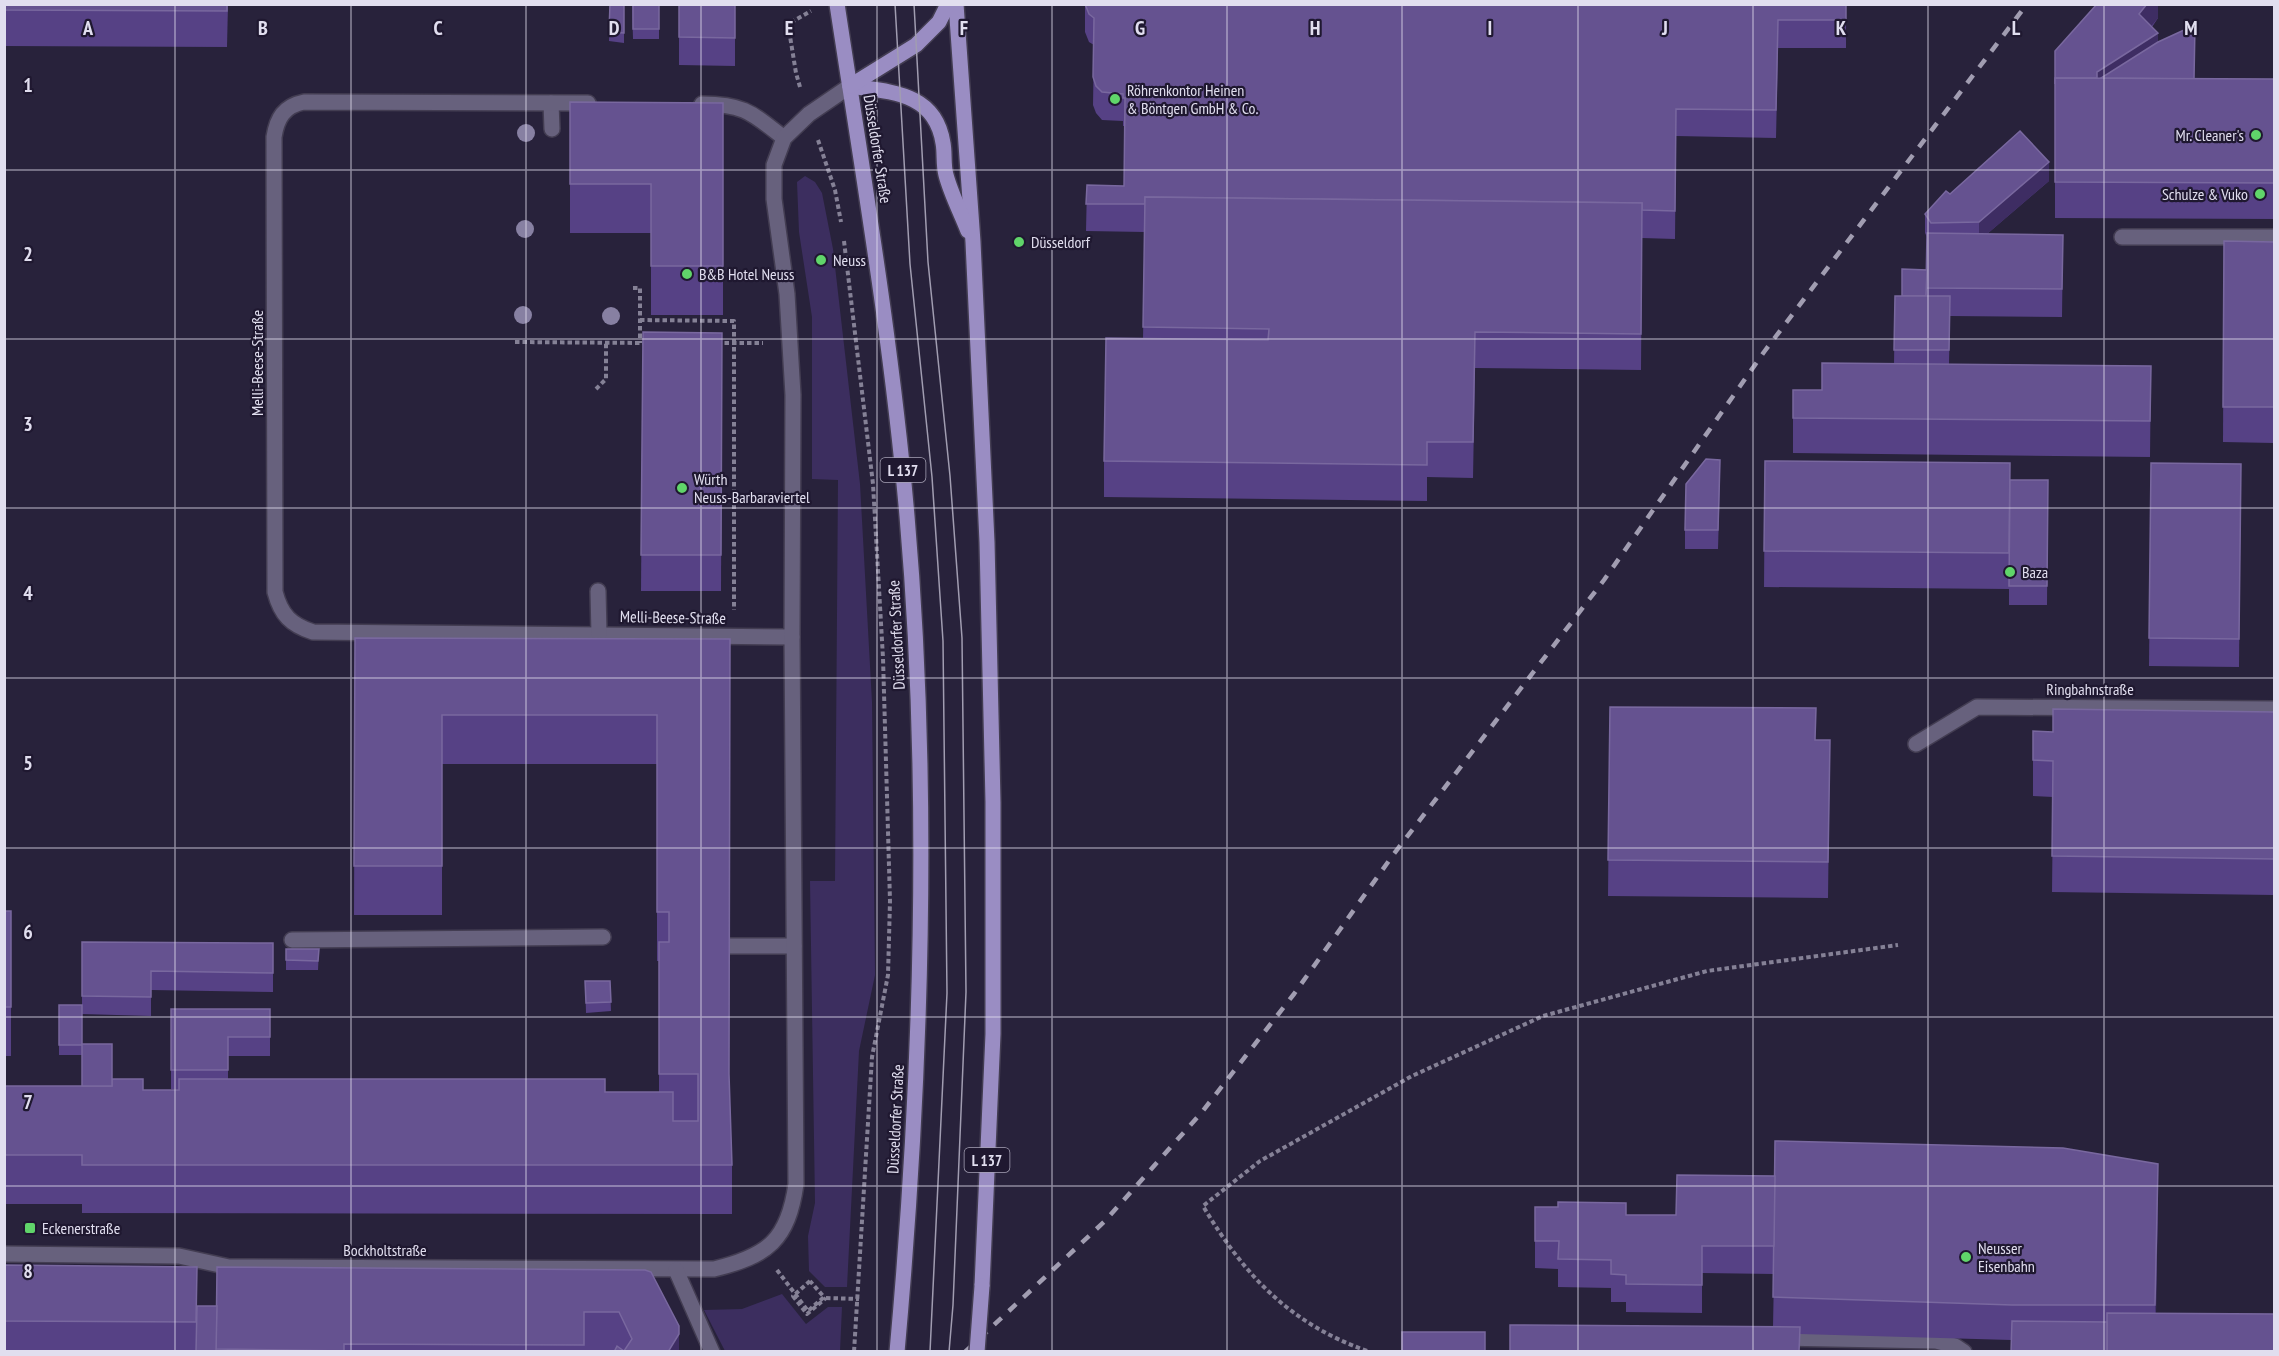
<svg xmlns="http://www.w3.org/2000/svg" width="2279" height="1356" viewBox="0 0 2279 1356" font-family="'PT Sans Narrow',sans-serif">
<rect width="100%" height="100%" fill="#28223b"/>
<!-- green -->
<g fill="#3c2e5f">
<polygon points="805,176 815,182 822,193 833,249 860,484 872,702 875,975 859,1051 847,1287 825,1287 809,1271 808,1236 815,1203 810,881 835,881 838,480 812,479 812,317 799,232 797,182"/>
<polygon points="782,1294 806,1324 828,1307 842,1307 840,1351 725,1351 704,1310 742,1309"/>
</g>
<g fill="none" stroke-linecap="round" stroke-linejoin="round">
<!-- minor casing -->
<g stroke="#433d52" stroke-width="18">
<g id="minor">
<polyline points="551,103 552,129"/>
<path d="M588,103l-284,-1c-20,4 -27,16 -30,35l1,455c6,23 16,33 38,40l479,5"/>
<path d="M702,104c42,0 50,9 82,34"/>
<polyline points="2122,237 2274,237"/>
<polyline points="598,591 599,634"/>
<polyline points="1916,744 1977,707 2274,709"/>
<polyline points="292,940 603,937"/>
<polyline points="729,946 794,946"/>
<path d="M4,1254l175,2 50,11 485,2c54,-13 74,-29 82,-85l-4,-547 1,-242 -6,-101 -13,-95v-34l10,-27 25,-24 41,-28"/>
<polyline points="676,1270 712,1352"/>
<polyline points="1780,1338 1936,1341 1955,1346 1964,1352"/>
</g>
</g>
<!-- major casing -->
<g stroke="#433d52" stroke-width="18">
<g id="major">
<path d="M837,4c26,171 55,340 70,512 24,277 15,559 -10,836"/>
<polyline points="956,4 973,242 987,542 993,802 993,1034 982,1286"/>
<path d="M850,86c40,6 85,6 93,57 2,10 0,22 3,32 5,19 15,38 22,56"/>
<polyline points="850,86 916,45 939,22 948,4"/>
</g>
</g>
<!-- path -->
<g stroke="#858196" stroke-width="4" stroke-dasharray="4.5 3" stroke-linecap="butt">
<polyline points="800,87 796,73 788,24 811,11"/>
<polyline points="818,140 835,190 841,222"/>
<polyline points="844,241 873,484 883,658 890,901 888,975 872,1057 854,1352"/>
<polyline points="633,288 640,288 640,343"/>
<polyline points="640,320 734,321 734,610"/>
<polyline points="515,342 646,343"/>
<polyline points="717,343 763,343"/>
<polyline points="596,389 606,379 606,342"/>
<polyline points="777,1270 808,1311 824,1297 810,1281"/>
<polyline points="826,1298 859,1299"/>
<path d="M1367,1351c-78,-28 -122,-75 -164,-145l57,-45 152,-85 131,-60 164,-45 191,-26"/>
</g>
<!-- minor -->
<use href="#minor" stroke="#67617d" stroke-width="15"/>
<!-- major -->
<use href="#major" stroke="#9a8dc3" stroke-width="15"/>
<!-- tram -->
<g stroke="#a19db1" stroke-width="1.5">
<polyline points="895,4 910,264 932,477 943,641 947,993 930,1352"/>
<polyline points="914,4 928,262 950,476 962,638 966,992 953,1305 949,1352"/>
</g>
<!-- rail -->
<polyline stroke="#a19db1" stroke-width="4.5" stroke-dasharray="10 10" stroke-linecap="butt" points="965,1352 1105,1221 1202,1112 1294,994 1393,855 1604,580 1764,352 2027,4"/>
<!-- major-bridge casing -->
<g stroke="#433d52" stroke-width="18" stroke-linecap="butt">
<polyline id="major-bridge" points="977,1352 982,1286"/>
</g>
<!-- path-bridge -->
<polyline stroke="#858196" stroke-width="4" stroke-dasharray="4.5 3" stroke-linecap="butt" points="810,1281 793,1296 807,1314 826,1298"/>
<!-- major-bridge -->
<use href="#major-bridge" stroke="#9a8dc3" stroke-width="15"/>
</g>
<!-- trees -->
<g fill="#8780a2">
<circle cx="526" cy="133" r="9"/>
<circle cx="525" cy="229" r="9"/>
<circle cx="523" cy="315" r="9"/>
<circle cx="611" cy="316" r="9"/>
</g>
<!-- wall -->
<g fill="#564185">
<polygon points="4,4 228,4 227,47 4,46"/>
<polygon points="610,4 624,4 624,43 609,41"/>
<polygon points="632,4 659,4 659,39 633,39"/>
<polygon points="679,4 735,4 735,66 679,65"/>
<polygon points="1085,4 1846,4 1846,48 1778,48 1776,138 1676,136 1675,239 1642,238 1641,370 1475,368 1473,478 1427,477 1427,501 1104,497 1104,461 1143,339 1145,232 1086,231 1087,185 1124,186 1125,126 1123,126 1123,121 1102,120 1096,113 1093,105 1094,45 1089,42 1085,32"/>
<polygon points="2158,4 2158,18 2152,27 2158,42 2194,79 2274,79 2274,219 2055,218 2055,51"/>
<polygon points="570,102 723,103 723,315 651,315 651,233 570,233"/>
<polygon points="2049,181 1987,234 2063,235 2062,317 1950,316 1949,364 2151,366 2150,457 1793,453 1793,390 1822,390 1894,364 1895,296 1902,296 1927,270 1927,237 1925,233 1925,214 1950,194"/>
<polygon points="2224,241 2274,242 2274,443 2223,442"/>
<polygon points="643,332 722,333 721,591 641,591"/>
<polygon points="1765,461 2010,480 2048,480 2047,605 2009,605 2009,589 1764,587"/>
<polygon points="2151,463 2241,464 2239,667 2149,666"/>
<polygon points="1720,479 1718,549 1685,549 1685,530"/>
<polygon points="355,638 730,639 729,1075 732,1165 732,1214 82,1213 82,1204 4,1204 4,1086 82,1086 82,1055 59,1055 59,1005 82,1005 82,942 273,943 273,992 151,990 151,1016 82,1014 82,1044 112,1086 143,1090 179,1090 171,1089 171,1009 270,1009 270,1056 228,1056 228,1079 605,1092 659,1092 659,961 657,961 657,764 442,764 442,915 354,915"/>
<polygon points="1610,707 1816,740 1830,740 1828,898 1608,896"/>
<polygon points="2274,712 2274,895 2052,892 2053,797 2033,796 2033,760 2053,732"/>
<rect x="4" y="911" width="7" height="145"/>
<polygon points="286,949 319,949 318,970 286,970"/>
<polygon points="585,981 610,981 611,1011 586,1013"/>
<polygon points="2158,1200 2156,1314 2011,1340 1800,1334 1773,1327 1774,1274 1702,1273 1702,1313 1626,1312 1626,1302 1611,1302 1611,1288 1558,1287 1558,1269 1535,1268 1535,1207 1626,1215 1676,1215"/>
<polygon points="4,1265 197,1306 217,1306 645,1270 679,1352 4,1352"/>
</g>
<!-- shaded-wall -->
<g fill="#3e2d63">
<polygon points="2147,4 2158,4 2158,18 2139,41 2139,14"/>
<polygon points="2158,33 2158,61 2098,95 2097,72"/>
<polygon points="2049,162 2049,181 1979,241 1979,222"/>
<polygon points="2158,1164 2158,1200 2155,1341 2155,1305"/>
<polygon points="679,1334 679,1352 668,1352"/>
</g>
<!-- building -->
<g fill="#655290" stroke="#79689f" stroke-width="1.5">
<polygon points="4,4 227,4 227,11 4,10"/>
<polygon points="610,4 624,4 624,33 609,32"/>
<rect x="633" y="4" width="26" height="25"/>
<polygon points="679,4 735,4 735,38 679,37"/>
<polygon points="1085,4 1846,4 1846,20 1778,20 1776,110 1676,109 1675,211 1642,210 1642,203 1145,197 1145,204 1086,204 1087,185 1124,186 1125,98 1123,98 1123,94 1102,92 1096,86 1093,77 1094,18 1089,14"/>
<polygon points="2097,4 2147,4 2139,14 2158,33 2097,72 2097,78 2055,78 2055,84 2055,51"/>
<polygon points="2195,25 2194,79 2101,78 2158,42"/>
<polygon points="2055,78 2274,79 2274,183 2055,182"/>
<polygon points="570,102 723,103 723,266 651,266 651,184 570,184"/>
<polygon points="2020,131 2049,162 1979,222 1931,223 1925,214 1946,191 1950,194"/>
<polygon points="1145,197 1642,203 1641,334 1475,332 1473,442 1427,442 1427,465 1104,461 1106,338 1268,340 1269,329 1143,327"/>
<polygon points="1927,233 2063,235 2062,289 1926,288"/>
<polygon points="2224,241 2274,242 2274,407 2223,407"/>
<polygon points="1902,269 1927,270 1926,296 1902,296"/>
<polygon points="1895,296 1950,296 1949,350 1894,350"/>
<polygon points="643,332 722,333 721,555 641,555"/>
<polygon points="1822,363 2151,366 2150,421 1793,418 1793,390 1822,390"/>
<polygon points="1706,459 1720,460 1718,530 1685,530 1686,484"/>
<polygon points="1765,461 2010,463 2009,553 1764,551"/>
<polygon points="2151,463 2241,464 2239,639 2149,638"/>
<polygon points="2010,480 2048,480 2047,586 2009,586"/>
<polygon points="355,638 730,639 729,1074 732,1165 82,1165 82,1155 4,1155 4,1086 112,1086 112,1079 143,1079 143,1090 179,1090 179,1079 605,1079 605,1092 673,1092 673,1121 698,1121 698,1074 659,1074 659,942 669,942 669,912 657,912 657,715 442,715 442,866 354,866"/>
<polygon points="1610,707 1816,708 1815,740 1830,740 1828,862 1608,860"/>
<polygon points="2053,709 2274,712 2274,859 2052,856 2053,761 2033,760 2033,731 2053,732"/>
<rect x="4" y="911" width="7" height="96"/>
<polygon points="82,942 273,943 273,973 151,971 151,997 82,996"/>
<polygon points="286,949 319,949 318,961 286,960"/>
<polygon points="585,981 610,981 611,1002 586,1003"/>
<rect x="59" y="1005" width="23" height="40"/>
<polygon points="171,1009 270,1009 270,1037 228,1037 228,1070 171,1070"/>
<rect x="82" y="1044" width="30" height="42"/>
<polygon points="1775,1141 2063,1148 2158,1164 2155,1305 2012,1305 1773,1297"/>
<polygon points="1677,1175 1775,1176 1774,1246 1702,1246 1702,1285 1626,1284 1626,1275 1611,1274 1611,1260 1558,1259 1559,1241 1535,1241 1535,1207 1558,1207 1558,1202 1626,1203 1626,1215 1676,1215"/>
<polygon points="4,1265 197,1267 196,1322 4,1321"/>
<polygon points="217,1267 645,1270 651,1272 679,1326 679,1334 668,1352 614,1352 617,1346 624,1351 632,1339 619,1312 584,1312 584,1345 344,1344 344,1351 216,1349"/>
<polygon points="197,1306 217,1306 216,1352 196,1352"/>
<polygon points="2107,1313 2274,1314 2274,1352 2107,1352"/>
<polygon points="2012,1321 2107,1322 2107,1352 2011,1352"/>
<polygon points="1510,1325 1800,1327 1799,1352 1510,1352"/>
<rect x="1402" y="1332" width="83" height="20"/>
</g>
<!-- grid -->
<path fill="none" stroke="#e1deef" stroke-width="1.5" stroke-opacity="0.55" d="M175,4v1348M351,4v1348M526,4v1348M701,4v1348M877,4v1348M1052,4v1348M1227,4v1348M1402,4v1348M1578,4v1348M1753,4v1348M1928,4v1348M2104,4v1348M4,170h2270M4,339h2270M4,508h2270M4,678h2270M4,848h2270M4,1017h2270M4,1186h2270"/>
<!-- markers -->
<g fill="#60d56a" stroke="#1f1830" stroke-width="2">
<circle cx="1115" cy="99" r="6"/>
<circle cx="2256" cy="135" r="6"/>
<circle cx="2260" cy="194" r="6"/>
<circle cx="1019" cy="242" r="6"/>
<circle cx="821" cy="260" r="6"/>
<circle cx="687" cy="274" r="6"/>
<circle cx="682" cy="488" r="6"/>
<circle cx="2010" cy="572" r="6"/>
<rect x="24" y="1222" width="12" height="12" rx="3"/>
<circle cx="1966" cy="1257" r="6"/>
</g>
<g text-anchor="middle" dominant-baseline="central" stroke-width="4.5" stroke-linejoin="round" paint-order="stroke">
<!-- shield labels -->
<g fill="#1f1830" stroke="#a7a3b6" stroke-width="1.5">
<rect x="880.5" y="458" width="45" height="24" rx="4.5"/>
<rect x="964.5" y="1148" width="45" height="24" rx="4.5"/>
</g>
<g font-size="15" font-weight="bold" fill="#e1deef">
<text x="903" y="470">L 137</text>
<text x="987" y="1160">L 137</text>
</g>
<!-- poi labels -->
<g font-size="16" fill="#e1deef" stroke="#1f1830" text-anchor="start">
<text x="1127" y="90">Röhrenkontor Heinen<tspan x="1127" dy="18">&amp; Böntgen GmbH &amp; Co.</tspan></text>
<text x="2244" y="135" text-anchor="end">Mr. Cleaner's</text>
<text x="2248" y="194" text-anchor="end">Schulze &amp; Vuko</text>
<text x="1031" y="242">Düsseldorf</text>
<text x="833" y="260">Neuss</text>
<text x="699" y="274">B&amp;B Hotel Neuss</text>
<text x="694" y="479">Würth<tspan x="694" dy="18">Neuss-Barbaraviertel</tspan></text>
<text x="2022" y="572">Baza</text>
<text x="42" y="1228">Eckenerstraße</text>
<text x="1978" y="1248">Neusser<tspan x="1978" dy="18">Eisenbahn</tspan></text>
</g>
<!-- street labels -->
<g font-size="16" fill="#e1deef" stroke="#1f1830">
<text transform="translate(878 149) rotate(81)">Düsseldorfer Straße</text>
<text transform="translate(257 363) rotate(-90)">Melli-Beese-Straße</text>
<text transform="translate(673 617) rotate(1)">Melli-Beese-Straße</text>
<text transform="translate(896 635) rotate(-93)">Düsseldorfer Straße</text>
<text x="2090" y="689">Ringbahnstraße</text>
<text transform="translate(895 1119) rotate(-87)">Düsseldorfer Straße</text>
<text x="385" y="1250">Bockholtstraße</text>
</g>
</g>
<g font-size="20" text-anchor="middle" font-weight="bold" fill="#e1deef" stroke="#1f1830" stroke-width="4.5" stroke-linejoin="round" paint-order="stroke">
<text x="88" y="35">A</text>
<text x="263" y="35">B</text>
<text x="438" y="35">C</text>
<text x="614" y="35">D</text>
<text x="789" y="35">E</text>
<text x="964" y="35">F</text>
<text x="1140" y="35">G</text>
<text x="1315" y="35">H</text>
<text x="1490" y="35">I</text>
<text x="1665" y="35">J</text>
<text x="1841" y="35">K</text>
<text x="2016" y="35">L</text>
<text x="2191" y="35">M</text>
<text x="28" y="92">1</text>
<text x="28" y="261">2</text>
<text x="28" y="431">3</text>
<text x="28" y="600">4</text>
<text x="28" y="770">5</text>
<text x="28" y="939">6</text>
<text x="28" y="1109">7</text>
<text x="28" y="1278">8</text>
</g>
<!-- border -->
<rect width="2279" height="1356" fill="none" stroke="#e1deef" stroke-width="12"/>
</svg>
